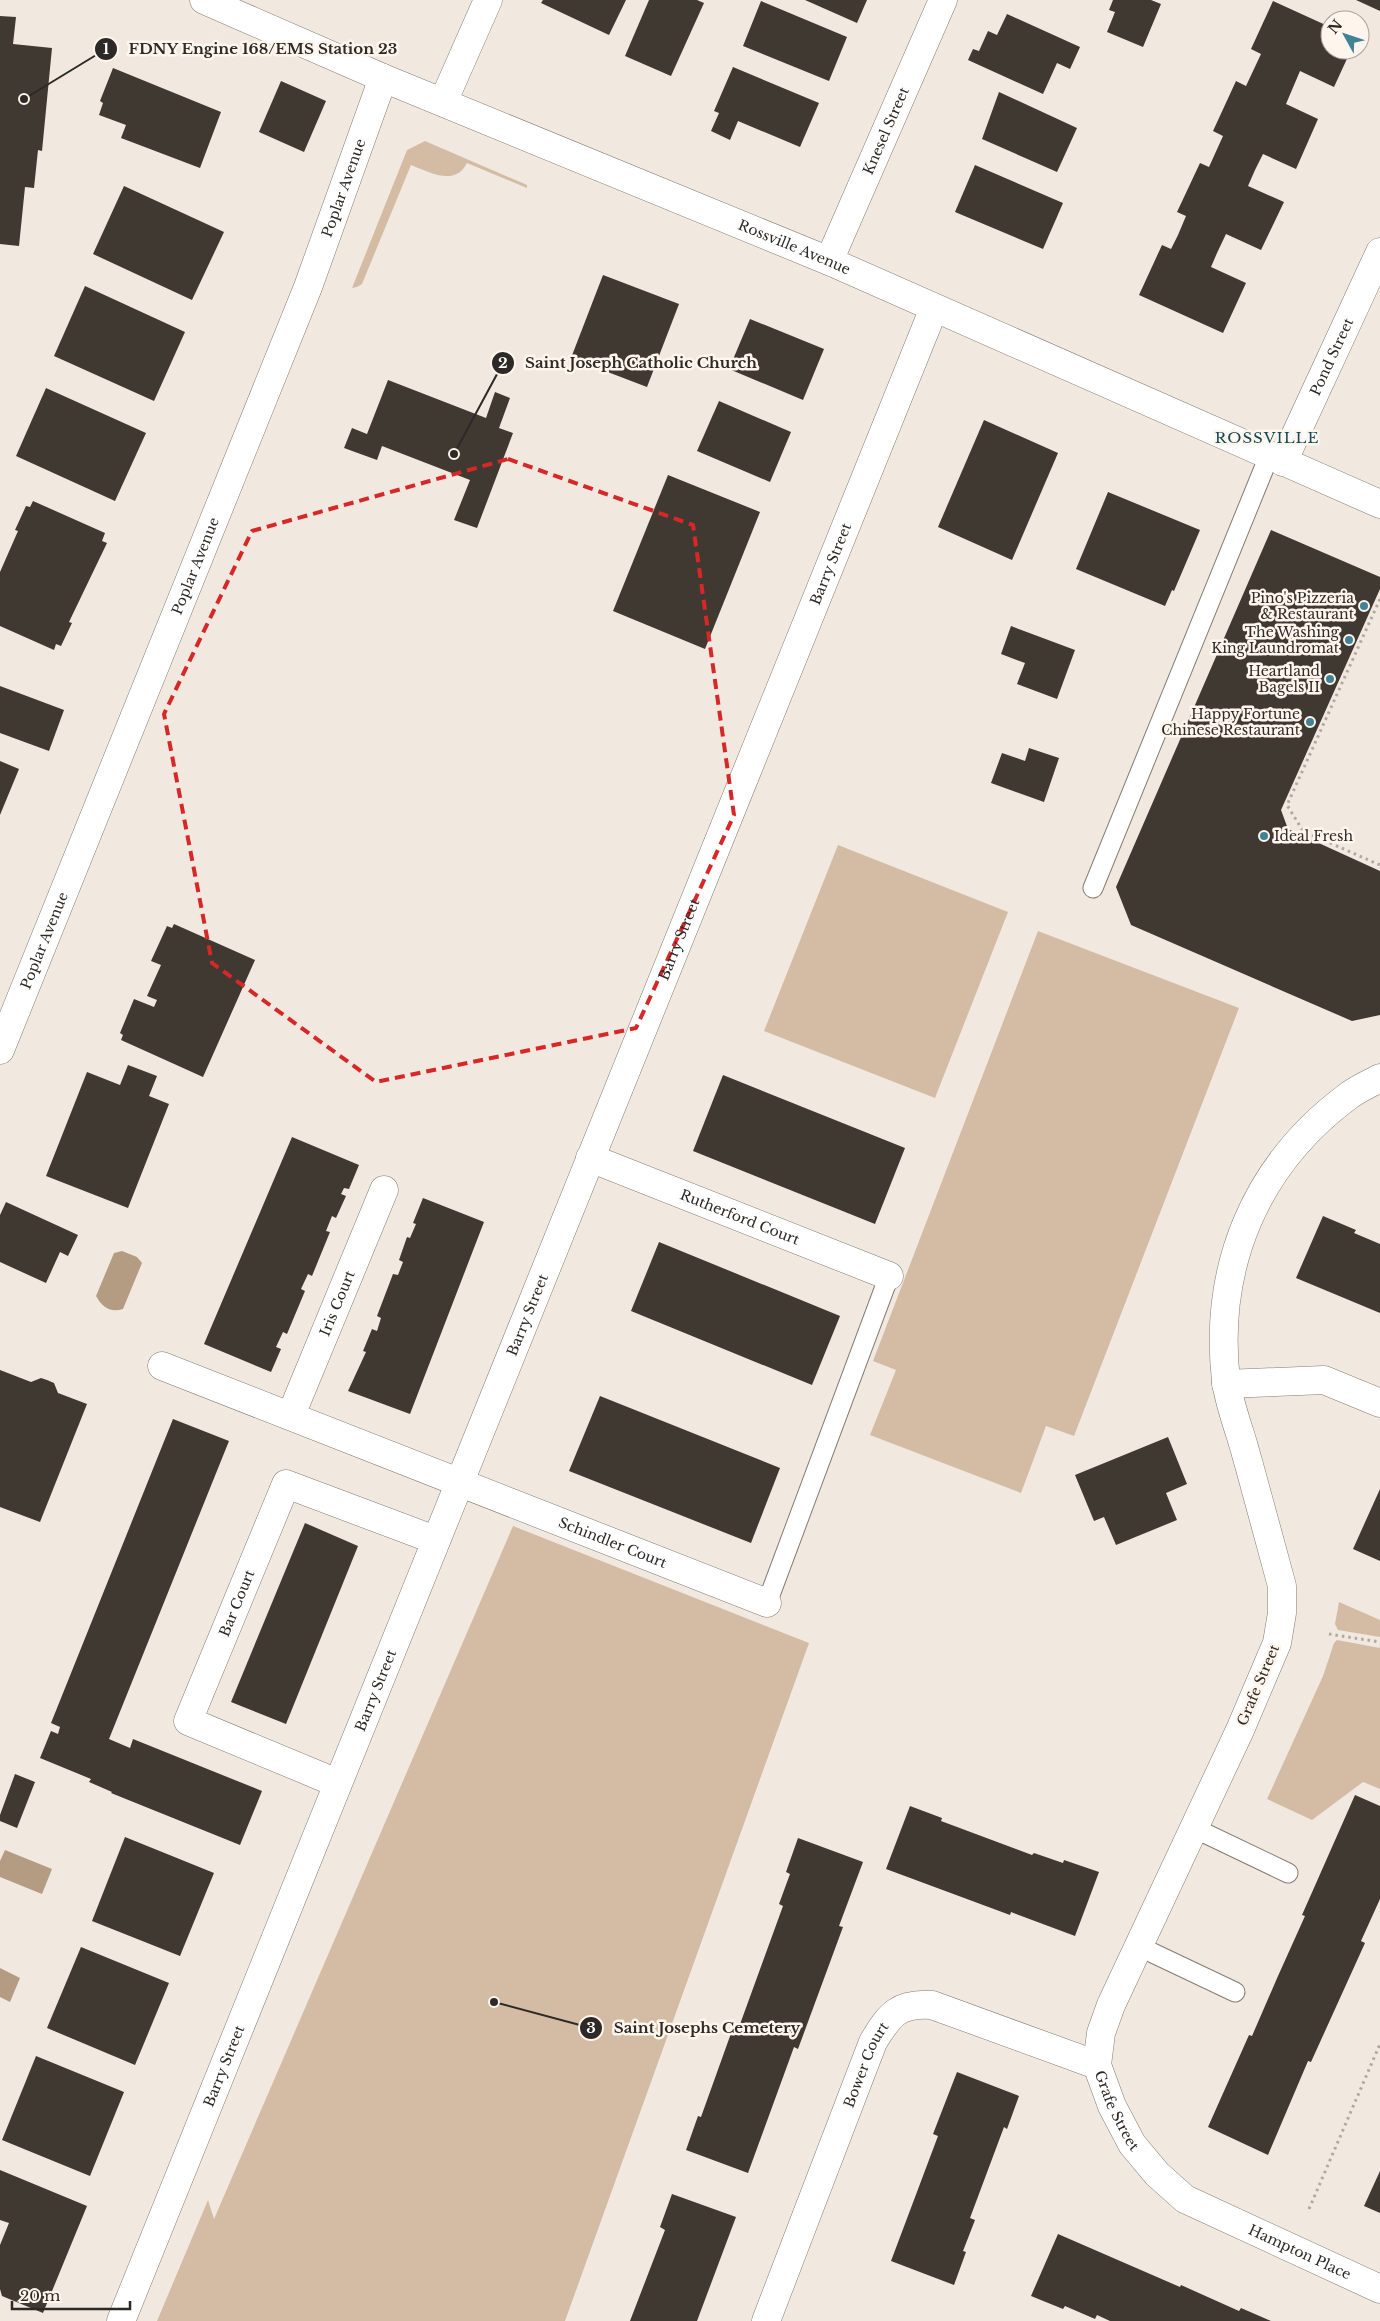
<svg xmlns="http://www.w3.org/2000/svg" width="1380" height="2321" viewBox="0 0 1380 2321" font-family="'Libre Baskerville',serif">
<rect width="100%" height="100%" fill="#f1e9e0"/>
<!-- green -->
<g fill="#d4bca4">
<path d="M425,141l102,44v3l-60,-25c-12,24 -38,9 -56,2l-49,119 -5,3 -5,1 55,-138z"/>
<polygon points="838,845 1008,912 935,1098 764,1031"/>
<polygon points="1038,931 1239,1008 1074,1436 1046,1426 1021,1493 870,1435 896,1370 873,1361"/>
<polygon points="513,1526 809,1643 565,2321 157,2321 208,2200 214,2219"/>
<polygon points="1339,1602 1380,1620 1380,1637 1338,1630 1335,1624"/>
<polygon points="1337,1640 1380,1648 1380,1789 1363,1782 1312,1820 1267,1799 1323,1676 1334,1643"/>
</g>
<!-- water -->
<g fill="#b49c83">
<path d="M122,1251l15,6 5,6 -19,46c-13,4 -21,-2 -27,-13l18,-43z"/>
<polygon points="5,1850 52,1869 42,1894 0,1877 0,1861"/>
<polygon points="0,1968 20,1978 10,2002 0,1997"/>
</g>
<!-- building -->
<g fill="#3f3932">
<polygon points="543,0 626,0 609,35 541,3"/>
<polygon points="649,0 697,0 704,3 671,76 625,56"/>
<polygon points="805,0 867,0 857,23"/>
<polygon points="1113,0 1151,0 1161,4 1143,47 1107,32 1115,12 1109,10"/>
<polygon points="1356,0 1380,0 1380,11"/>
<polygon points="761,1 847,37 829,81 743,46"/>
<polygon points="1273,1 1330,27 1330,50 1351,50 1334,87 1300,71 1286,104 1318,119 1296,169 1263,154 1255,170 1248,186 1284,202 1261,250 1226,234 1217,253 1211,267 1246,283 1223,333 1139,295 1162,245 1171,249 1178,235 1186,216 1177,212 1200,163 1209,167 1223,136 1213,131 1236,81 1246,86 1261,54 1251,49"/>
<polygon points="1007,14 1080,47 1070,69 1057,63 1043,94 968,60 973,49 979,51 988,31 997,35"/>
<polygon points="0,16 16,17 13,44 52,48 42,151 38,150 34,188 25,187 19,246 0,244"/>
<polygon points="733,67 819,103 800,147 738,121 730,140 711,131 719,113 714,111"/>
<polygon points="113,68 221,112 200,168 121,138 126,125 99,115 103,103 100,101"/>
<polygon points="281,81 326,101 304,152 259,132"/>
<polygon points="999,92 1077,128 1057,172 982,139"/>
<polygon points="975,165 1063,203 1043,249 955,212"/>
<polygon points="124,186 224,232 192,300 93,254"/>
<polygon points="603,275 679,304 647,387 571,358"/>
<polygon points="85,286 185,332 154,401 54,356"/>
<polygon points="750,319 824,349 803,400 729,369"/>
<polygon points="388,380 486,418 495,392 510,398 499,428 513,433 477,528 454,520 470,480 382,446 377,460 344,448 352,428 367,434"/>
<polygon points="46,388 146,433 115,501 16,456"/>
<polygon points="719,401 791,432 770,482 697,451"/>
<polygon points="984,420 1058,453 1012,560 938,527"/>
<polygon points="668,475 760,512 705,649 613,611"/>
<polygon points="1108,492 1200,530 1174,591 1172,590 1165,606 1076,569"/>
<polygon points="33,501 105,533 102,541 107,543 69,622 72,623 61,646 56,644 54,650 0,626 0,572 18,531 15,530 26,506 30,507"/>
<polygon points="1271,530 1380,577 1380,589 1281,810 1288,829 1380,871 1380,1015 1352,1021 1131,925 1116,887"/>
<polygon points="1011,626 1075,650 1057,699 1017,684 1025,663 1001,654"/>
<polygon points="0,686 64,710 49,751 0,733"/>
<polygon points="1029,748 1059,758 1044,802 991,783 1002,753 1025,761"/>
<polygon points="0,761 19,769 0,815"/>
<polygon points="174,924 255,960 203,1077 121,1040 123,1035 120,1033 134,999 154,1007 157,1000 147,996 161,965 151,961 167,926 172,928"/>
<polygon points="128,1065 157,1076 149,1096 169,1104 128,1208 46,1176 87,1072 120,1085"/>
<polygon points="723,1075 905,1148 875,1224 693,1151"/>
<polygon points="292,1137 359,1165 349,1189 344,1188 341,1194 346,1196 336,1218 332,1216 326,1231 330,1232 312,1276 308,1274 301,1289 305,1291 287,1334 283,1332 276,1347 281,1349 271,1372 204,1344"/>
<polygon points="423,1198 484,1222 410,1414 348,1391 366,1352 363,1351 372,1329 377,1331 381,1318 377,1316 393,1274 398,1275 403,1262 399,1260 407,1237 410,1238 416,1224 413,1223"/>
<polygon points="6,1202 78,1235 68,1256 60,1252 46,1283 0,1262 0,1215"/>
<polygon points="1323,1216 1356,1230 1354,1233 1380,1244 1380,1313 1296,1278"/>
<polygon points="659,1242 840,1316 812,1385 631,1311"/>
<polygon points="0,1370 31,1382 41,1378 47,1380 54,1383 58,1393 87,1404 40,1522 0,1507"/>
<polygon points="600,1396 780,1468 751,1543 569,1471"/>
<polygon points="173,1419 229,1441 109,1739 130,1748 133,1739 262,1791 240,1845 111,1793 112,1792 89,1782 91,1779 40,1758 51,1731 58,1734 60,1727 51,1723"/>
<polygon points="1168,1437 1187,1484 1166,1493 1177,1520 1116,1545 1104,1517 1094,1521 1075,1475"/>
<polygon points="1380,1489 1380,1561 1353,1549"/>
<polygon points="305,1523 358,1546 286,1724 231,1702"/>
<polygon points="15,1774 35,1782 17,1828 0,1821 0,1815"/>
<polygon points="1355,1795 1380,1806 1380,1899 1361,1941 1365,1943 1311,2062 1308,2061 1268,2155 1208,2127 1249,2035 1252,2036 1278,1976 1305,1916 1302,1915"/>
<polygon points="910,1806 942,1818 941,1821 1032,1855 1034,1853 1063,1863 1064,1860 1099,1872 1075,1936 1011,1912 1010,1915 886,1869"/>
<polygon points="125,1837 214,1873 180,1956 92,1921"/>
<polygon points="798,1838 863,1862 839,1926 843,1927 798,2049 794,2047 748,2173 686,2150 698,2116 701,2117 734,2025 739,2027 783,1906 779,1904 790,1874 786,1872"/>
<polygon points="81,1947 169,1983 135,2065 47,2028"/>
<polygon points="36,2056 124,2092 90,2176 2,2140"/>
<polygon points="957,2072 1019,2096 1007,2129 1004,2127 970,2218 975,2220 963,2251 966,2252 954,2285 891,2261 938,2136 933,2134"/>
<polygon points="0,2170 87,2206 43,2313 2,2296 0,2289 0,2245 9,2223 0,2220"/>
<polygon points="1380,2171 1380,2213 1364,2206"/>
<polygon points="672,2194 736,2217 697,2321 630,2321 665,2230 660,2227"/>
<polygon points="1058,2234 1180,2287 1181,2285 1239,2311 1241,2308 1271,2321 1110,2321 1097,2315 1095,2319 1065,2306 1063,2309 1031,2296"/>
</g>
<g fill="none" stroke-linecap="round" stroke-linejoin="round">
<!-- service casing -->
<g stroke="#837c74" stroke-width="21">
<g id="service">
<polyline points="1093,888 1269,456"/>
<polyline points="767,1603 889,1276"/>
<polyline points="1194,1828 1288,1873"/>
<polyline points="1138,1946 1235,1992"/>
</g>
</g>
<!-- minor casing -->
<g stroke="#837c74" stroke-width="29">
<g id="minor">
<polyline points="443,102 488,0"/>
<path id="s1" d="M829,261l114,-261"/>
<path id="s2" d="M1283,462l97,-210"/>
<path id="s3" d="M0,1050l308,-763 75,-209"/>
<path id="s4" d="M1380,1078c-11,6 -23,11 -33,19 -92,69 -134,170 -121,284 3,22 12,45 18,66 13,46 25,92 38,139v27l-5,30 -37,87 -129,275 -10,28 -4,32 15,41 20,38 25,30 28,25 195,90"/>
<path id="s5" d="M590,1158l299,118"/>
<path id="s6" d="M162,1366l605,237"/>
<polyline points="1226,1384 1324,1380 1380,1403"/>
<path id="s7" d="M291,1415l93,-225"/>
<path id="s8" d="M337,1783l-149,-62 98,-237 149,56"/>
<path id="s9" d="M121,2321l813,-2013"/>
<path id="s10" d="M766,2321l107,-279c17,-28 25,-39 59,-37l165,60"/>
</g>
</g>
<!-- tertiary casing -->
<g stroke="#837c74" stroke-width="29">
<g id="tertiary">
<path id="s11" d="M204,0l179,78 446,183 551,243"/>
</g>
</g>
<!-- path -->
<g stroke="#afa9a2" stroke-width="3" stroke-dasharray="2.5 4" stroke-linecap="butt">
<polyline points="1380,599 1287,805 1303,831 1380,865"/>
<polyline points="1329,1634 1380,1642"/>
<polyline points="1309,2209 1380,2044"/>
</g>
<!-- service -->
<use href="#service" stroke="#fff" stroke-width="19"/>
<!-- minor -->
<use href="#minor" stroke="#fff" stroke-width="28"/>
<!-- tertiary -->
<use href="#tertiary" stroke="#fff" stroke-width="28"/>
</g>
<!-- marked area -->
<path fill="none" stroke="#d62828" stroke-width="4" stroke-dasharray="10 6" stroke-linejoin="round" d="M508,459l185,66 41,290 -98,213 -260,54 -164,-119 -48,-249 88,-183z"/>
<!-- markers -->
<g fill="#418294" stroke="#fef6ed" stroke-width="2">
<circle cx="1364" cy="606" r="5"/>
<circle cx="1349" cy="640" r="5"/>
<circle cx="1330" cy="679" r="5"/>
<circle cx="1310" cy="722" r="5"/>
<circle cx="1264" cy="836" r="5"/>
</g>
<g text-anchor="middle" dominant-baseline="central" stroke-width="5" stroke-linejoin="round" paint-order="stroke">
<!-- street labels -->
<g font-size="14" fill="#2c2926" stroke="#fef6ed">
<text stroke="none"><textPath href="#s1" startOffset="142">Knesel Street</textPath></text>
<text stroke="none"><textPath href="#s3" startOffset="928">Poplar Avenue</textPath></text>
<text stroke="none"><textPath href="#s11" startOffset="640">Rossville Avenue</textPath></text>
<text stroke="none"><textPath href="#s2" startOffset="116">Pond Street</textPath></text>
<text stroke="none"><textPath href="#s9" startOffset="1895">Barry Street</textPath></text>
<text stroke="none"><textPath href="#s3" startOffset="522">Poplar Avenue</textPath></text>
<text stroke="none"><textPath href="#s9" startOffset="1490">Barry Street</textPath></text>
<text stroke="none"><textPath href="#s3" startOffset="118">Poplar Avenue</textPath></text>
<text stroke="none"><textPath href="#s5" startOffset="161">Rutherford Court</textPath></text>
<text stroke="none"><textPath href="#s7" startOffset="121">Iris Court</textPath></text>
<text stroke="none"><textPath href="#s9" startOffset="1085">Barry Street</textPath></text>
<text stroke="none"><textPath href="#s6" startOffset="484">Schindler Court</textPath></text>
<text stroke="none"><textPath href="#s8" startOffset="289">Bar Court</textPath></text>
<text transform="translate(1258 1685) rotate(-67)">Grafe Street</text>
<text stroke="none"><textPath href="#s9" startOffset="680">Barry Street</textPath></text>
<text stroke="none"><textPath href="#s10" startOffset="275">Bower Court</textPath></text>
<text stroke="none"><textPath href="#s9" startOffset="275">Barry Street</textPath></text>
<text stroke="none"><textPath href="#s4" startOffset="1142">Grafe Street</textPath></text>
<text stroke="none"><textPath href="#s4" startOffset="1382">Hampton Place</textPath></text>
</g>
<!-- poi labels -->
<g font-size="14" fill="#2c2926" stroke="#fef6ed" text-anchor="end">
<text x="1354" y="598">Pino's Pizzeria<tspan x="1354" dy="16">&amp; Restaurant</tspan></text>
<text x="1339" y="632">The Washing<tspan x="1339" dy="16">King Laundromat</tspan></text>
<text x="1320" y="671">Heartland<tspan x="1320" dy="16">Bagels II</tspan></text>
<text x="1300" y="714">Happy Fortune<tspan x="1300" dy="16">Chinese Restaurant</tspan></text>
<text x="1274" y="836" text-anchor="start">Ideal Fresh</text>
</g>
<!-- neighbourhood labels -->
<g font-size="15" letter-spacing="1" fill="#134a58" stroke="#fef6ed">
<text x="1267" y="437">ROSSVILLE</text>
</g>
</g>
<!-- callouts -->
<path fill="none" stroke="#2c2926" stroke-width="2" d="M24 99L106 49M454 454L503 363M494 2002L591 2028"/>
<g fill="#2c2926" stroke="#fef6ed" stroke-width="2">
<circle cx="24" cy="99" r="5"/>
<circle cx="454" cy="454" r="5"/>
<circle cx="494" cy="2002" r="5"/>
<circle cx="106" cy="49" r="12"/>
<circle cx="503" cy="363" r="12"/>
<circle cx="591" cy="2028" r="12"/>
</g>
<g font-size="15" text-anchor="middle" font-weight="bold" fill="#fff">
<text x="106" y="54">1</text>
<text x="503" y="368">2</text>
<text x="591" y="2033">3</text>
</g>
<g font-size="15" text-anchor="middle" font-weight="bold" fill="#2c2926" stroke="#fef6ed" stroke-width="5" stroke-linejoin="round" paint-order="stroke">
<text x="263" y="54">FDNY Engine 168/EMS Station 23</text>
<text x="641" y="368">Saint Joseph Catholic Church</text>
<text x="707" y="2033">Saint Josephs Cemetery</text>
</g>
<!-- north arrow -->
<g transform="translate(1345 35) rotate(310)"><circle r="24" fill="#fef6ed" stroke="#aaa49d"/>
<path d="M0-4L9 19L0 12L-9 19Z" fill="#418294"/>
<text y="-8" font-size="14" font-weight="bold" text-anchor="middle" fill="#2c2926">N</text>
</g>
<!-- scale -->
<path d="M12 2301v8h118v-8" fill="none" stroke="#2c2926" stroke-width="2.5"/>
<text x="20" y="2301" font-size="15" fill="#2c2926" stroke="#fef6ed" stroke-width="4" paint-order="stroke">20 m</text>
</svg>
